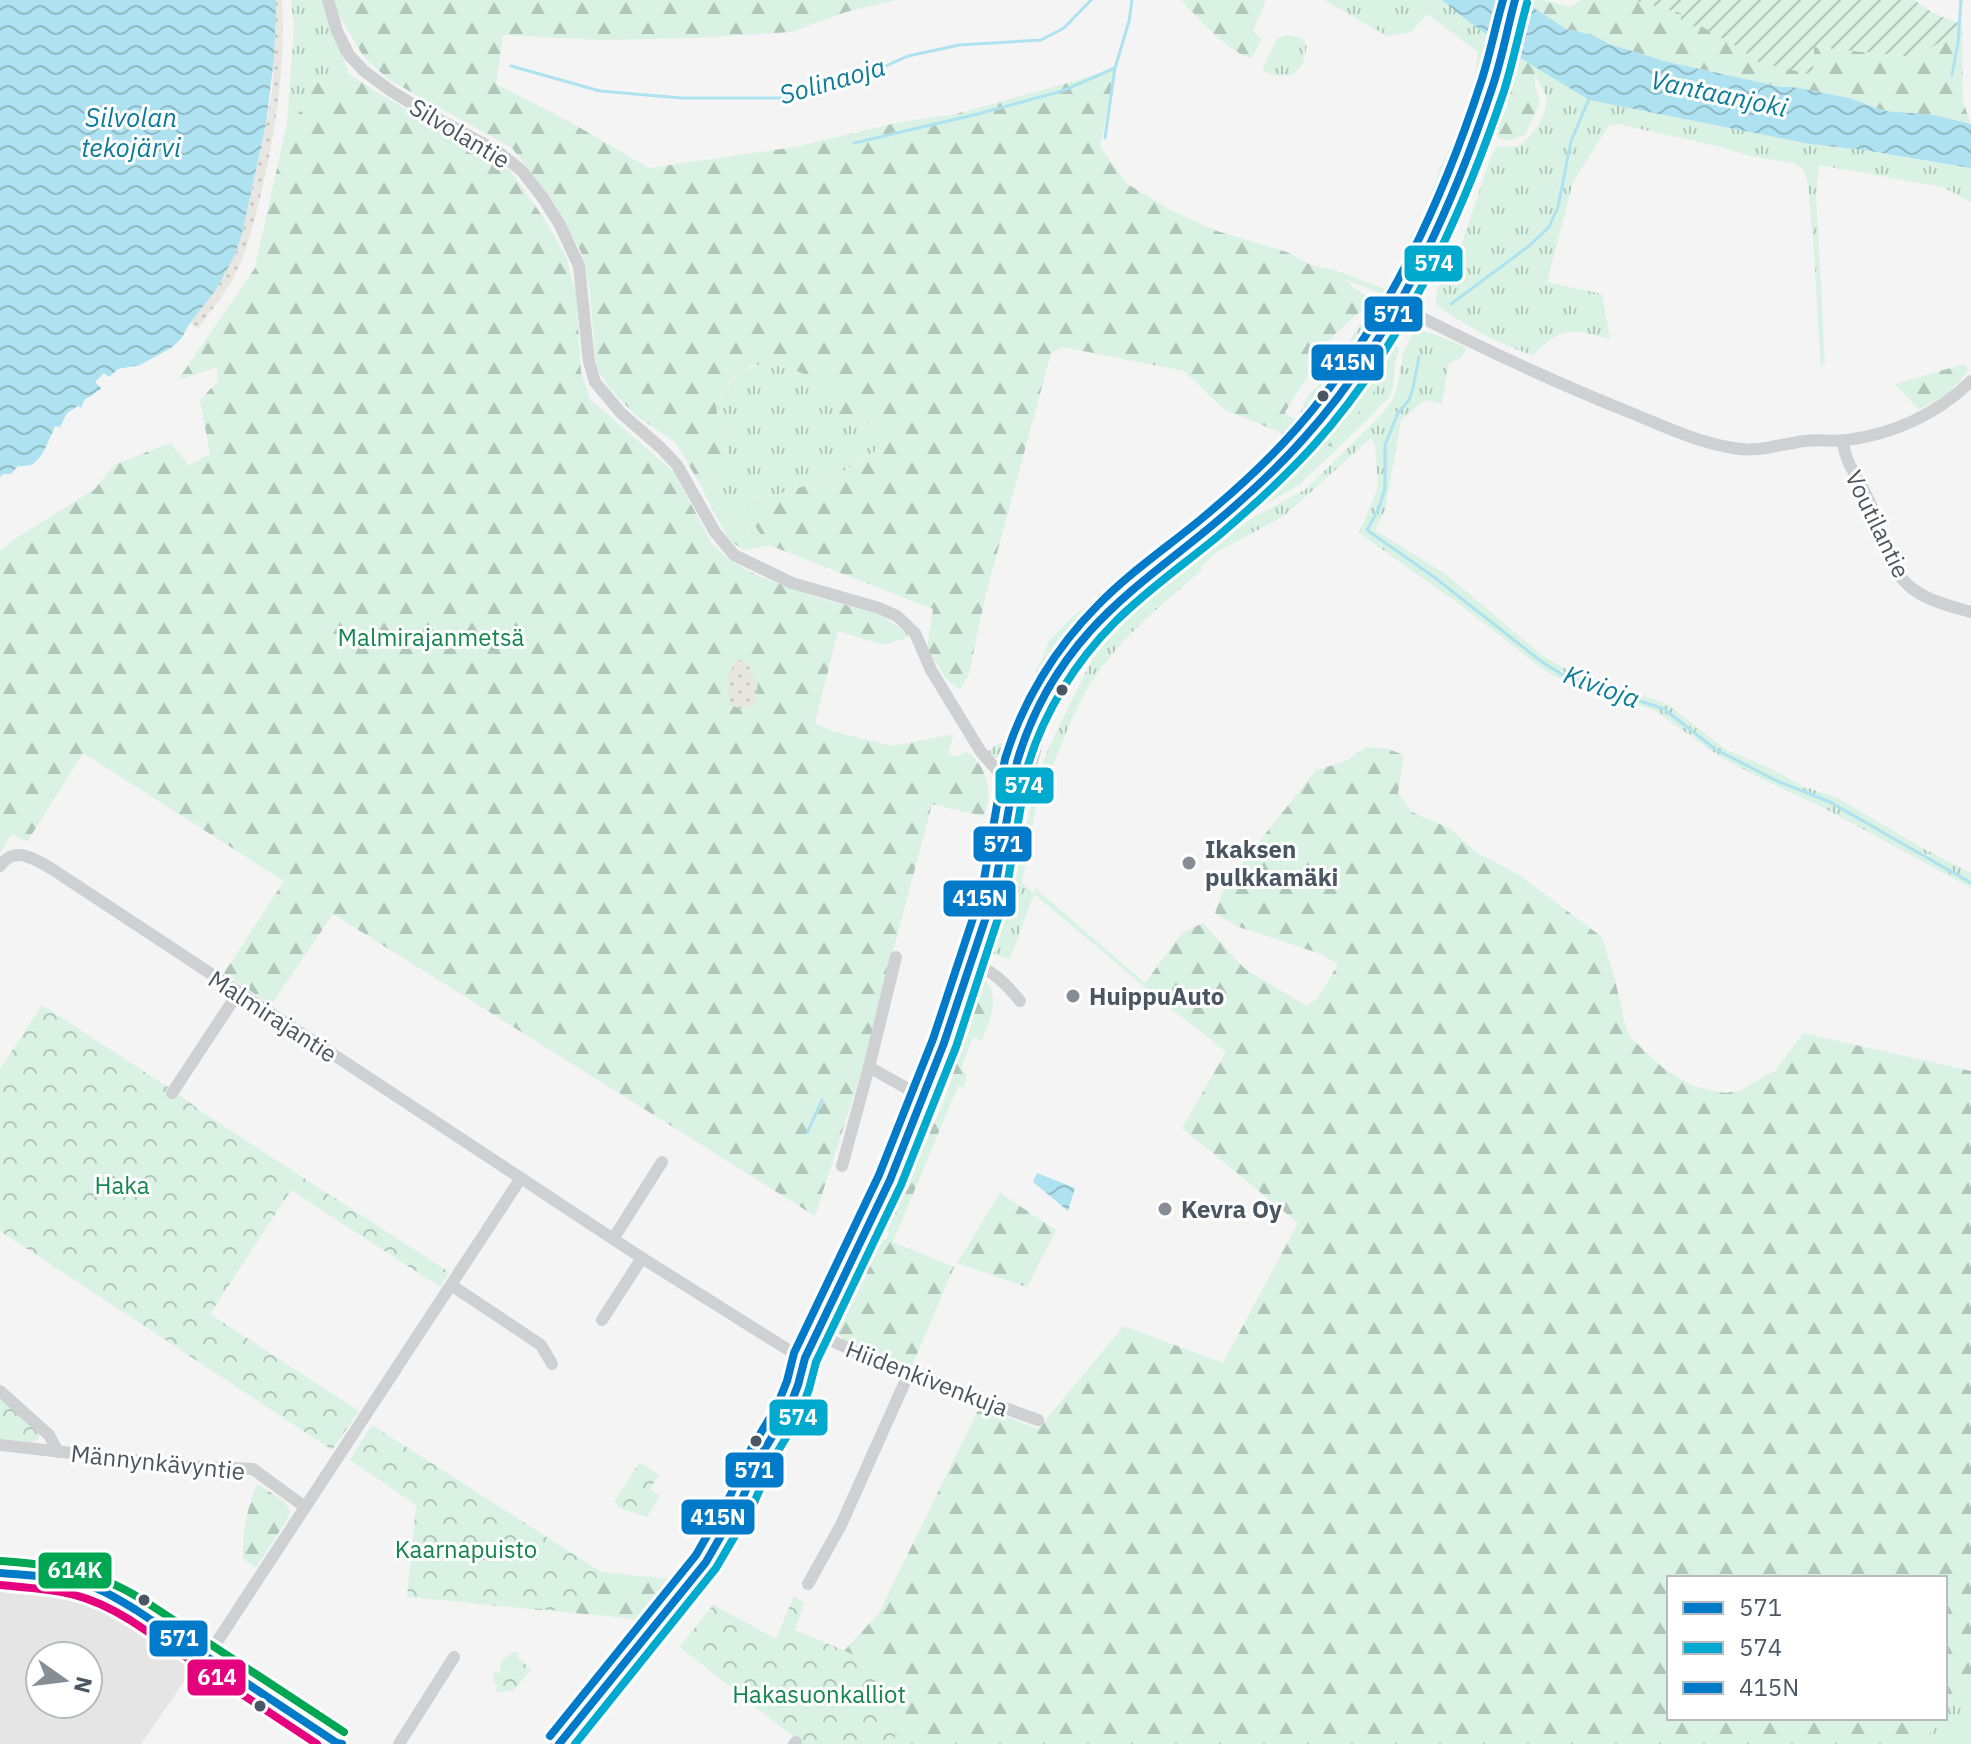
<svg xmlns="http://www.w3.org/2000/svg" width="1971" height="1744" viewBox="0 0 1971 1744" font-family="'IBM Plex Sans',sans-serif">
<defs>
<pattern id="grass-tufts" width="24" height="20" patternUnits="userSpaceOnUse" patternTransform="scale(2)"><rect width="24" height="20" fill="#d9f2e3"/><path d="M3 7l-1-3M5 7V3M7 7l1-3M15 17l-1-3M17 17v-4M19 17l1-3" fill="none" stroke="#b2c7bb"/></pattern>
<pattern id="forest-firs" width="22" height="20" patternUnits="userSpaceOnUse" patternTransform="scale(2)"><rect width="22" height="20" fill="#d9f2e3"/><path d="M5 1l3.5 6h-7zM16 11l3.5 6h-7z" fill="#b2c7bb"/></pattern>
<pattern id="sand-dots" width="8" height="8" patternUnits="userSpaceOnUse" patternTransform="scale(2)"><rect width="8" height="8" fill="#e7e6e1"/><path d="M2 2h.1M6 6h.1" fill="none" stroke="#c8c7c4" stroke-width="1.8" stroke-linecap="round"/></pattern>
<pattern id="park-crowns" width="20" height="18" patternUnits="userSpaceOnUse" patternTransform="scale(2)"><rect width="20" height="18" fill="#d9f2e3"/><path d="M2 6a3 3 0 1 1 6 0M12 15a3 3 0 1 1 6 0" fill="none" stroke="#b2c7bb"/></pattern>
<pattern id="garden-furrows" width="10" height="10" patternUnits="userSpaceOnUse" patternTransform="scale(2)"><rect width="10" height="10" fill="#d9f2e3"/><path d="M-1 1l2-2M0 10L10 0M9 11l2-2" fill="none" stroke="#b2c7bb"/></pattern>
<pattern id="water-waves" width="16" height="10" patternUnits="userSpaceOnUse" patternTransform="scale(2)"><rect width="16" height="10" fill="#aee2f0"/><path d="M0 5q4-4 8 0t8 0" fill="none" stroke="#90bac6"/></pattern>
</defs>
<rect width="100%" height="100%" fill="#f4f4f4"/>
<!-- education -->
<path fill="#e6e5e6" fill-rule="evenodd" d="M0,1590l57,5 23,5 35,17 77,50v3l-51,74h-141zM40,1656h48v48h-48z"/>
<!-- grass -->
<g fill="url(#grass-tufts)">
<polygon points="291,0 323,0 349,74 317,83 302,110 287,123 294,29"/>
<path d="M1324,0h118l53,41c-10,45 -26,86 -44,128 -18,44 -37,86 -61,128l-46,-18 -9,-9 52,20 24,-54 12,-18 17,-50 22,-46h-2l14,-37 4,-33 -51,-38 -16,18 -24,4z"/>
<polygon points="1289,35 1301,38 1307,45 1303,63 1294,74 1280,76 1262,71 1277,38"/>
<path d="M1536,67l53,33 221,44 54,6 107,18v34l-28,-15 -124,-22 -3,30 9,169 -2,-1 -2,7 -7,-119 -6,-67 -4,-14 -10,-7 -44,-7 -33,-10 -99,-22 -9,1 -36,57 -26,100 55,12 8,45c-38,-10 -49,-13 -77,16 -34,-10 -68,-30 -97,-50l1,-15 22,-39 33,-97 5,-8c6,0 15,2 20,0 14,-5 32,-35 29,-49 -3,-12 -11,-15 -10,-30z"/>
<polygon points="1499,93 1494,119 1484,151 1454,227 1462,193"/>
<path d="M1357,291c9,4 20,6 22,16l-25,44 -40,50 -1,2 4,3 -12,21 -46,48 -169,145c-32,35 -57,78 -71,124 -11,0 -15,4 -18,15l-11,-2 -4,-4 12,-9 9,-1 42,-102 22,-23 154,-121 27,-25 30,-38 3,-22 5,5 8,2 9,-23 12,-11 15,-20 33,-51 3,-11z"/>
<path d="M1418,331l14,2 30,13 4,3c-2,9 -10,11 -17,14l-7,41 -17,-4 -24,20 -16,90 -10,20 72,45 96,81 19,11 105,37 58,45 49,21 28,16 36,12 84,50 49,25v15l-149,-81 -54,-25 -46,-24 -68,-48 -96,-32 -14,-8 -85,-66 -100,-71 19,-46 -3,-42 -4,-7 -87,78 -64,34 -19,16 1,4c-44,38 -90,74 -119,126 -14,27 -25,58 -37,86l-8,-7 10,-25 24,-50 23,-46 16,-21 45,-41 67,-54 31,-21 52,-28 75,-74 11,-14 5,-13 6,-34 10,-21z"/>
<polygon points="1389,339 1399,348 1395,363 1393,387 1390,396 1366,421 1299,485 1239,519 1130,605 1092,646 1071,687 1066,685 1076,659 1091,638 1127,601 1264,489 1316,436 1361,379"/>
<path d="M765,363l39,9 33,17 -4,24 44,13 12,16 -54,35 -60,18 -23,2 12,41 -5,1c-12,-11 -26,-23 -43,-23l-16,-32 9,-3 10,-10 8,-34 -10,-22 -1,-14 25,-30z"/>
<polygon points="1035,785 1042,790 1037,801 1022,883 1034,894 1010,959 994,955 994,951 1011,900"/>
<polygon points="1971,1675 1971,1744 1922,1744 1941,1718 1945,1718 1945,1712"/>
</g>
<!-- forest -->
<g fill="url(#forest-firs)">
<path d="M333,0h563l-50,12 -55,20 -94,6 -97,2 -97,-5 -7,49 74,38 79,46 146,-21 105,-25 56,-8 158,-44v13l-14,63 26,37 46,28 45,20 70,21 24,13 24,5 35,33 -36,32 -49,77 -3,21 -57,-23 -41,-39 -121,-24 -12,6 -65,241 -18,83 -8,12 -13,-9 -20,-32 6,-39 -164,-64 -25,5 -14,-9 -14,-25c16,0 31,12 43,23l4,-1 -17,-26 6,-15 23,-2 60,-18 53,-34 -11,-17 -44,-13 3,-24c-24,-12 -69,-36 -95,-18 -9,7 -17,21 -25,30l1,14 10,22 1,21 -9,13 -10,10 -9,3 -25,-42 -36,-24 -30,-30 -13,-21 -6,-75 -9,-40 -28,-51 -41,-53 -124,-69 -24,-22 -25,-41z"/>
<path d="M1181,0h85l-13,31 9,8 -11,20c-27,-11 -50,-38 -70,-59z"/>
<polygon points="1531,0 1542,0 1570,7 1581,0 1633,0 1681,13 1741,49 1758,62 1813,74 1814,47 1915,57 1962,29 1963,102 1971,124 1934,115 1885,111 1849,98 1793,87 1781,87 1668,62 1609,44 1593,35 1566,29 1530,4"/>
<polygon points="1517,56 1536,67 1535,86 1540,102 1525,135 1507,141 1498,137 1496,133"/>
<path d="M349,74l32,21 104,57 28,22 34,49 19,34 10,36 5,79 9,27 84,73 38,72 18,16 28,16 60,22 58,15 36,23 -29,9 -45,-14 -23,92 19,9 59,14 61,-12 -6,19 7,4 11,-5c20,9 29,47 17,64l-51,-12 -71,269 -46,143 -482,-302 -62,91 -47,-32 60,-92 -201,-128 -56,89 -15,-8 -12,19v-302l13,-11 82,-51 19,-24 56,-22 19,22 21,-11 -10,-54 18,-19 -1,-14 -39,13 77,-112 32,-145 15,-13 14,-27z"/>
<polygon points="1964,364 1969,370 1950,392 1919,410 1895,384"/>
<polygon points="1374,367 1386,369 1383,379 1333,447 1325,445 1320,433"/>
<polygon points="1367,747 1388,749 1404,755 1398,793 1412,812 1449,828 1476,852 1519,875 1602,937 1615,980 1626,1028 1631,1038 1662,1067 1691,1085 1712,1091 1726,1093 1742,1090 1766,1075 1775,1071 1803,1033 1971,1071 1971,1675 1945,1712 1945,1578 1669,1578 1669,1718 1941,1718 1922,1744 803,1744 680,1647 713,1605 776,1639 794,1630 844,1651 879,1613 980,1406 1038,1429 1124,1326 1223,1363 1298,1223 1182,1128 1226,1052 1153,994 1034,894 1035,888 1145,983 1182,933 1203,923 1245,969 1307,1006 1318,998 1338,964 1321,954 1236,926 1215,913 1225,885 1316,770 1344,762"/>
<path d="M984,979c18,19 5,40 -2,62l-9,-4 -12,32 6,5 -3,13 -6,-1 -65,156 61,25 -42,99 -68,-26 -8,-9 46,-92 4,1 3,-7 -3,-2 58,-130z"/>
<polygon points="1000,1193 1056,1230 1027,1287 957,1263"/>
<path d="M257,1484l27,17 6,10 -2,7 -32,50 -13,-9c0,-30 3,-47 14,-75z"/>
<polygon points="491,1502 601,1572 670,1579 637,1619 467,1603"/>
</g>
<!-- sand -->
<g fill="url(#sand-dots)">
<path d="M275,0h7c4,67 -7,137 -23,202 -6,24 -12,48 -23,71 -10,20 -26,38 -38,56l-8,-6 25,-32 19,-34 8,-23 24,-109 6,-34 2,-33z"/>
<path d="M745,660l13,24 -3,19 -11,6 -12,-3c-7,-16 -5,-31 4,-45z"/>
</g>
<!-- park -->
<g fill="url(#park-crowns)">
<polygon points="42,1005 177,1093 202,1112 449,1272 440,1287 291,1190 210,1314 359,1411 332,1450 0,1231 0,1069"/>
<polygon points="0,1398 39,1431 39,1438 32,1443 0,1439"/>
<polygon points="372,1425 601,1572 575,1612 407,1597 416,1505 350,1460"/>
<polygon points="641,1463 659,1475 650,1489 660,1496 647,1517 622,1509 614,1502 639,1464"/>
<polygon points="794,1596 804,1603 795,1630 904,1676 894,1744 803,1744 680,1647 713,1605 776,1639"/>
<polygon points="512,1652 519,1653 518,1658 531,1669 513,1691 499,1692 496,1690 498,1685 493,1682 494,1673 500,1673 501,1662"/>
</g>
<!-- garden -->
<polygon fill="url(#garden-furrows)" points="1633,0 1914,0 1933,13 1963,25 1962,29 1915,57 1814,47 1813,75 1758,62 1741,49 1701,26 1681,27 1681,13"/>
<!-- water -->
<g fill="url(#water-waves)">
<path d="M0,0h275l1,6 -2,52 -8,66 -24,110 -8,23 -19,34 -25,32 -9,16 -10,9 -31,17 -22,4 -9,8 -5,-4 -9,9 7,7c-7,2 -10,8 -17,10l-4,9 -3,-2 -11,7 -7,14 -5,-1c-5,11 -12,33 -24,39 -4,1 -9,1 -13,1l-7,8h-8l-3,3z"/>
<polygon points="1442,0 1523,0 1566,29 1593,35 1609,44 1668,62 1781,87 1793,87 1849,98 1885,111 1934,115 1971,124 1971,168 1864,150 1810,144 1589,100 1517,56 1469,22"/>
<polygon points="1037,1173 1075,1188 1068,1211 1033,1182"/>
</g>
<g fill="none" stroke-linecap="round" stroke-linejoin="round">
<!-- stream -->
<g stroke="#aee2f0" stroke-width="3">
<polyline points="511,66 600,91 681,98 787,98 812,93 857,79 908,56 959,45 1041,40 1064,28 1091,0"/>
<polyline points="1952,75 1958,43 1961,0"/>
<polyline points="1105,138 1115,68 1129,21 1132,0"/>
<polyline points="854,143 978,114 1062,91 1115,68"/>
<polyline points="1451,304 1529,246 1549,227 1558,207 1571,141 1589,99"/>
<polyline points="1419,357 1413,388 1409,400 1398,413 1385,445 1385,488 1379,508 1367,530 1434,577 1542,662 1563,675 1664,709 1715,749 1777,781 1830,802 1971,883"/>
<polyline points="807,1133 822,1100"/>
</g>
<!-- minor -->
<g stroke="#ced0d2" stroke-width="12">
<polyline points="328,0 337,31 349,55 364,71 391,91 427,113 497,151 522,171 543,198 560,225 579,266 589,362 595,382 621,413 661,448 677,465 715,532 734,555 792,583 879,608 897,616 915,633 931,670 981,752 996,769 1023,776"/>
<path d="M1397,305c74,38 150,74 227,105 35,14 71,32 109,38 25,5 47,-4 72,-7 14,-2 28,1 42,-1 46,-6 91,-26 124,-59"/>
<path d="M1843,441c2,24 18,40 27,62 4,7 5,15 7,23 20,61 34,70 94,86"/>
<path d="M0,866c15,-21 35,-7 52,3l590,389 145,91 18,9"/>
<path d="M971,963c22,7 35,21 49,38"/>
<polyline points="869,1067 924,1098"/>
<polyline points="172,1093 238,993"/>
<polyline points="842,1166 869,1067 896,957"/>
<polyline points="613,1239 662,1162"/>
<polyline points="451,1285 541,1345 552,1364"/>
<polyline points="602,1320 642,1258"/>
<polyline points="816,1334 889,1366 1038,1420"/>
<polyline points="0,1391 49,1435 58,1452"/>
<polyline points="0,1445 187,1466 253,1469 305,1507"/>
<polyline points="808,1584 841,1525 909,1373"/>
<polyline points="207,1657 521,1178"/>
<polyline points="399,1744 454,1657"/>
<polyline points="794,1744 796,1742"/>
</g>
<!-- tertiary -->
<path stroke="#ced0d2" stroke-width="14" d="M0,1573c32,3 66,3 96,15 15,6 27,14 40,22l201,133 5,1"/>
<!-- secondary -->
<g stroke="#ced0d4" stroke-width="16">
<path d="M1042,703c17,-28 32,-56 54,-80 52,-56 120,-96 174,-150 91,-89 151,-200 196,-317 8,-21 17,-41 24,-62 10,-31 17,-63 25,-94"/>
<polyline points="1003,836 1015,775 1028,731"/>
<polyline points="559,1744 681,1595 706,1562 724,1533 742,1499 761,1455 788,1381 805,1358 890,1180 937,1064 995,887 1011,845 1026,777 1048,694"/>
</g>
<!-- bus-1 casing -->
<g stroke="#fff" stroke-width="14">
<g id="bus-1">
<path d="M0,1573c32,3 66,3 96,15 14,6 27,14 40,22l201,133 5,1"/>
<path d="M559,1744l147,-182 36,-63 19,-44 27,-44 10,-26 7,-27 85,-178 54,-137 50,-150 23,-131c14,-48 40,-94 73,-131 35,-39 78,-69 119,-103 34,-28 67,-58 96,-91 88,-98 146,-225 187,-349 10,-29 15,-59 23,-88"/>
</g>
</g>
<!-- bus-2 casing -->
<g stroke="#fff" stroke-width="14">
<path id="bus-2" d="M575,1744l141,-176 37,-63 19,-44 27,-45 10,-27 7,-27 85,-177 55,-138 49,-150 23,-132c16,-53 48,-104 87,-143 32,-32 68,-57 102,-85 34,-29 67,-59 97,-92 89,-99 148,-229 190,-354 9,-29 15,-59 23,-88"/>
</g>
<!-- bus-3 casing -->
<g stroke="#fff" stroke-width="14">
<path id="bus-3" d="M550,1736l146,-181 35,-61 20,-45 26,-43 10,-25 7,-28 85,-178 54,-136 49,-148 23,-132c17,-57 51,-112 93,-154 31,-32 68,-57 102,-85 35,-29 68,-59 97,-92 86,-98 144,-223 184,-346 9,-27 14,-55 22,-82"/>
</g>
<!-- bus-4 casing -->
<g stroke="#fff" stroke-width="14">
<path id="bus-4" d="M0,1585c55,5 82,5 130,35l187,124"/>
</g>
<!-- bus-5 casing -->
<g stroke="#fff" stroke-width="14">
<path id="bus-5" d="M1,1561c59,5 89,7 142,39l201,132"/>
</g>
<!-- bus-1 -->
<use href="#bus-1" stroke="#007ac9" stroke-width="8"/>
<!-- bus-2 -->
<use href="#bus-2" stroke="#00a9ce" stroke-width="8"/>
<!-- bus-3 -->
<use href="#bus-3" stroke="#007ac9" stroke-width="8"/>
<!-- bus-4 -->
<use href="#bus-4" stroke="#e5007d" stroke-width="8"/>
<!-- bus-5 -->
<use href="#bus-5" stroke="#00a651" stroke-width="8"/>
</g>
<!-- markers -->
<g fill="#4a5661" stroke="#fff" stroke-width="3">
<circle cx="1323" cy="396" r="7"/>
<circle cx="1062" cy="690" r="7"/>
<circle cx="756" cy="1441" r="7"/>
<circle cx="144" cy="1600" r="7"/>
<circle cx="260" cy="1706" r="7"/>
</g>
<g fill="#868d94" stroke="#fff" stroke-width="3">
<circle cx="1189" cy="863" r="8"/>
<circle cx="1073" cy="996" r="8"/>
<circle cx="1165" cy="1209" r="8"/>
</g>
<g text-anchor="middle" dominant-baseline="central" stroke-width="6" stroke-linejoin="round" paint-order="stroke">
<!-- street labels -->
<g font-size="24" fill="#4a5661" stroke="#fff">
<text transform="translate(460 133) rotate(31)">Silvolantie</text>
<text transform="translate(1878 524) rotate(64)">Voutilantie</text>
<text transform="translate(273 1016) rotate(33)">Malmirajantie</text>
<text transform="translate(927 1378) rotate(21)">Hiidenkivenkuja</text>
<text transform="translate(158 1462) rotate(6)">Männynkävyntie</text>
</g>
<!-- park labels -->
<g font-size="24" fill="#17864f" stroke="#fff">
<text x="431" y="637">Malmirajanmetsä</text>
<text x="122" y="1185">Haka</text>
<text x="466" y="1549">Kaarnapuisto</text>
<text x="819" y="1694">Hakasuonkalliot</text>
</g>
<!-- poi labels -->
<g font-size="24" font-weight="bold" fill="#4a5661" stroke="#fff" text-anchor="start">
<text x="1205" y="849">Ikaksen<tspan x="1205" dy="28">pulkkamäki</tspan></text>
<text x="1089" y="996">HuippuAuto</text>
<text x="1181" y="1209">Kevra Oy</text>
</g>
<!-- water labels -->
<g font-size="26" font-style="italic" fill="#0c7c9b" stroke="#fff">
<text transform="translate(832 80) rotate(-16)">Solinaoja</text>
<text transform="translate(1719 93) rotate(12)">Vantaanjoki</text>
<text x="131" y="117">Silvolan<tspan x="131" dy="30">tekojärvi</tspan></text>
<text transform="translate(1602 686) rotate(20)">Kivioja</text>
</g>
</g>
<g stroke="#fff" stroke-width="3">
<rect x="1403" y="244" width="61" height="39" rx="8" fill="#00a9ce"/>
<rect x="1363" y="295" width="61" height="38" rx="8" fill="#007ac9"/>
<rect x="1310" y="343" width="75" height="39" rx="8" fill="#007ac9"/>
<rect x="994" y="766" width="61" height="39" rx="8" fill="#00a9ce"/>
<rect x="972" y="825" width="61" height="38" rx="8" fill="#007ac9"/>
<rect x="942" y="879" width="75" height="39" rx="8" fill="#007ac9"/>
<rect x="768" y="1398" width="61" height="39" rx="8" fill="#00a9ce"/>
<rect x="724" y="1451" width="61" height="38" rx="8" fill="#007ac9"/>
<rect x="680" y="1498" width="76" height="38" rx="8" fill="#007ac9"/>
<rect x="37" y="1551" width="76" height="39" rx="8" fill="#00a651"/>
<rect x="148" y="1619" width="61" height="39" rx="8" fill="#007ac9"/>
<rect x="186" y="1658" width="61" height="39" rx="8" fill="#e5007d"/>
</g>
<g font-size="22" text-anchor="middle" font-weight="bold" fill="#fff">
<text x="1434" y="271">574</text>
<text x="1393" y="322">571</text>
<text x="1348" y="370">415N</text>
<text x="1024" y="793">574</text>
<text x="1003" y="852">571</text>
<text x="980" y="906">415N</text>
<text x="798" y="1425">574</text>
<text x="754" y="1478">571</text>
<text x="718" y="1525">415N</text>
<text x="75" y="1578">614K</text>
<text x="179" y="1646">571</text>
<text x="217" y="1685">614</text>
</g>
<!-- legend -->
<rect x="1667" y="1576" width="280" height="144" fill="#ffffff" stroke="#b7bbc0" stroke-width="2"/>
<rect x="1683" y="1602" width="40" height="12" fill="#007ac9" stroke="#b7bbc0" stroke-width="2"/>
<text x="1739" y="1616" font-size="24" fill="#4a5661">571</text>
<rect x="1683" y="1642" width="40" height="12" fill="#00a9ce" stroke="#b7bbc0" stroke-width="2"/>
<text x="1739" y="1656" font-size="24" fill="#4a5661">574</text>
<rect x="1683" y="1682" width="40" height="12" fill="#007ac9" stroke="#b7bbc0" stroke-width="2"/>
<text x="1739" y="1696" font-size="24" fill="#4a5661">415N</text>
<!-- north arrow -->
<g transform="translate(64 1680) rotate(104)"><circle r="38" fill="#ffffff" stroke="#b7bbc0" stroke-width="2"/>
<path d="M0-6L14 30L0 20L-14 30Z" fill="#868d94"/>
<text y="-12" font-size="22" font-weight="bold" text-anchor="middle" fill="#4a5661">N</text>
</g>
</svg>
